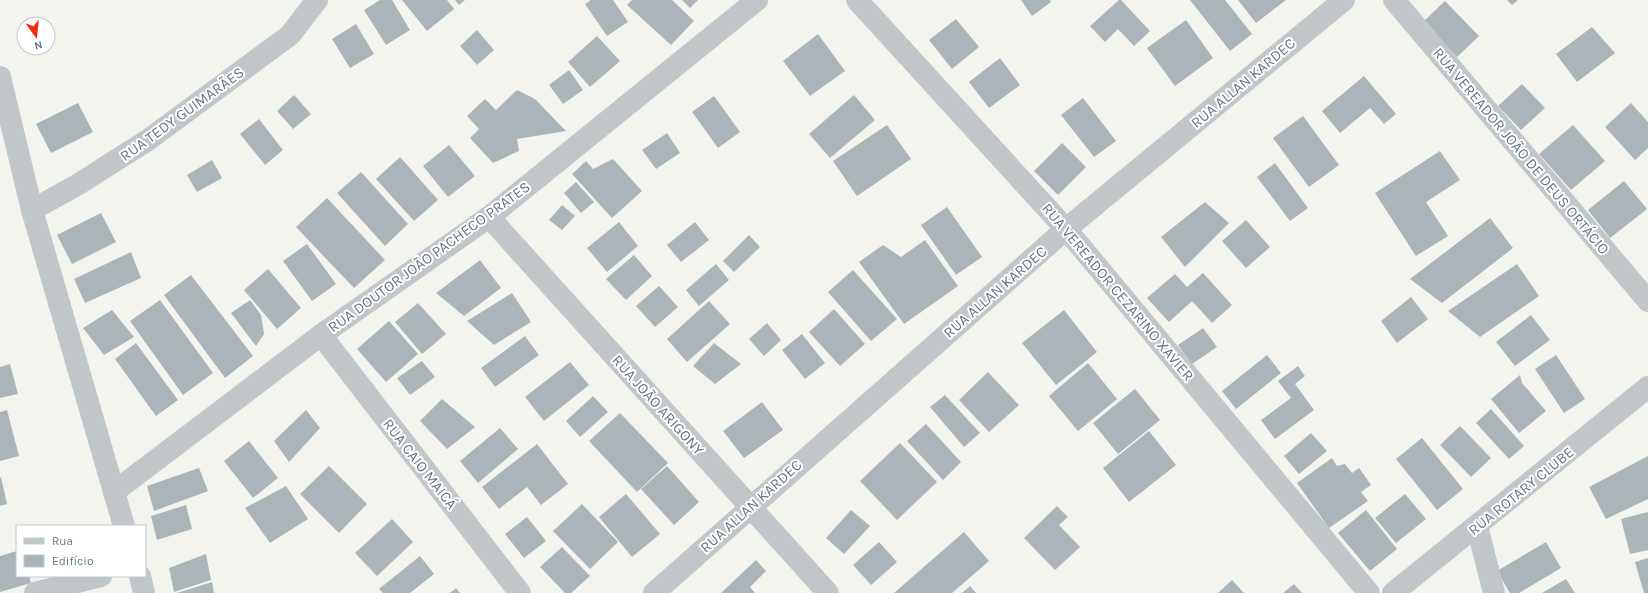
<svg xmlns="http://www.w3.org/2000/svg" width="1648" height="593" viewBox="0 0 1648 593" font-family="Karla,sans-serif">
<rect width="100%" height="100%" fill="#f4f4ef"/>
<!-- building -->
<g fill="#abb5b9">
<polygon points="380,0 392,0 410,30 386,45 364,10"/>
<polygon points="402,0 447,0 454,9 427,31"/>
<polygon points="455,0 465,0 459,5"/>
<polygon points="591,0 613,0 628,22 607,36 585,4"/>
<polygon points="632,0 672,0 694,21 671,45 627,5"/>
<polygon points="682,0 698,0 690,8"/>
<polygon points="1021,0 1050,0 1051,2 1032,16"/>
<polygon points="1119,0 1121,0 1150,31 1134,46 1118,29 1105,42 1090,26"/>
<polygon points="1190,0 1225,0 1252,34 1230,51"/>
<polygon points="1238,0 1286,0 1256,23"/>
<polygon points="1507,0 1518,0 1512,5"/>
<polygon points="1445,1 1479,36 1457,57 1423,22"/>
<polygon points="956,19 979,47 952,69 929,40"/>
<polygon points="1186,20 1213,58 1175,86 1147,48"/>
<polygon points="356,24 374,54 350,68 332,39"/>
<polygon points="1592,27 1615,53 1577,82 1556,54"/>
<polygon points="477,30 494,50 477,65 460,46"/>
<polygon points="818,34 845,71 810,96 783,61"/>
<polygon points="597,36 620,61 590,87 568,62"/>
<polygon points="1000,58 1020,85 989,108 969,82"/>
<polygon points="569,70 583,90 563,104 549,85"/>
<polygon points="1364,76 1396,114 1384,124 1370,108 1340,133 1322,111"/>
<polygon points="1522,84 1545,108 1521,130 1498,106"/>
<polygon points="517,90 535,99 566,131 517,139 519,151 493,163 470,138 479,129 467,116 485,99 496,110"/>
<polygon points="294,95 311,114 293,129 277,111"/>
<polygon points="854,95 875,120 830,158 809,134"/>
<polygon points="714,96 740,132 718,148 692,112"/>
<polygon points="1083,98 1116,141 1094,157 1061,115"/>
<polygon points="78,103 93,132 51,153 36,124"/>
<polygon points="1631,103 1648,122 1648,148 1635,160 1605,127"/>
<polygon points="1303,116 1339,165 1309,187 1273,138"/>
<polygon points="259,119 283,150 265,165 240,134"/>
<polygon points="887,125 911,159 857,196 833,161"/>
<polygon points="1573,125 1605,161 1571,190 1539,154"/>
<polygon points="667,133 680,153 656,169 642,150"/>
<polygon points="1062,143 1086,167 1058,195 1034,171"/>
<polygon points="449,145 475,176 448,197 423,166"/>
<polygon points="1440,151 1460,180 1426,202 1448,236 1416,256 1375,193"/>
<polygon points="400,157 438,200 414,221 376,179"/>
<polygon points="613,159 642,191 612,218 572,174 586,161 593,169"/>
<polygon points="212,160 222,178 197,192 187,175"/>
<polygon points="1275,163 1308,208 1290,221 1257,177"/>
<polygon points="361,172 408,224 385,246 337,193"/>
<polygon points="1624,181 1647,209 1610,238 1588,210"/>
<polygon points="576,182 594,202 581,213 564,193"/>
<polygon points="327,198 385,260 354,288 296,227"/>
<polygon points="1205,202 1229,223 1185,267 1161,237"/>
<polygon points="562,205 575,216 562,230 549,220"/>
<polygon points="947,207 982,257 956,275 921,225"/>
<polygon points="101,213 116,242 72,264 57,235"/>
<polygon points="1490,218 1513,248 1442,303 1410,279"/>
<polygon points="1246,220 1270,247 1246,268 1222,241"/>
<polygon points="619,222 638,246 607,272 587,248"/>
<polygon points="695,222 709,240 681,262 667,245"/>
<polygon points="749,235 760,247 734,272 723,261"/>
<polygon points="925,240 958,286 904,324 859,262 883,245 901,257"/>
<polygon points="307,244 336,284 312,301 283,261"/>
<polygon points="131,252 141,278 85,303 74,279"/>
<polygon points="634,255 652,276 626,300 606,279"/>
<polygon points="480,260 501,288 464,316 436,293"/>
<polygon points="716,264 729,280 699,306 686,290"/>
<polygon points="1517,264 1539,296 1480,337 1448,311"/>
<polygon points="268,269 301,308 277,329 244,290"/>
<polygon points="853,270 897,319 871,341 828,292"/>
<polygon points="1203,273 1232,305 1212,323 1192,301 1169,322 1147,298 1175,274 1187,287"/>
<polygon points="191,275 253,356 225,378 164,295"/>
<polygon points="659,286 678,307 655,327 636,306"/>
<polygon points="512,293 531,322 494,345 467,321"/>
<polygon points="1411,297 1428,319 1397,343 1381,321"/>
<polygon points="160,300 213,373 183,395 130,321"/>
<polygon points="250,300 261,315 264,334 256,346 231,313"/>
<polygon points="709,301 730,324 687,362 667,339"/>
<polygon points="418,303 446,334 422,354 395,322"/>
<polygon points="834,309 865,344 840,366 809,332"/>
<polygon points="112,310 134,337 104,355 83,328"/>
<polygon points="1064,310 1097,352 1056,385 1022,343"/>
<polygon points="1531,315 1550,340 1515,366 1496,342"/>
<polygon points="389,321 418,354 386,382 357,349"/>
<polygon points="767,323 781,340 764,356 749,339"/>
<polygon points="1203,328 1217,347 1192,364 1178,345"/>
<polygon points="802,334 825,363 805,379 782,350"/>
<polygon points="525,336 539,355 495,387 481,368"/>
<polygon points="136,343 178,400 156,416 115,359"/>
<polygon points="714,343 741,364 715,384 693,366"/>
<polygon points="1267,355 1281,373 1236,409 1222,391"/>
<polygon points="1556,355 1585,399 1564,413 1535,369"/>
<polygon points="422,361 435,377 410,395 397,378"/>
<polygon points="570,362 589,385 544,421 525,397"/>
<polygon points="1088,363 1117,399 1078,431 1049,396"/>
<polygon points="10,364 18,394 0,398 0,367"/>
<polygon points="1298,366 1305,376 1295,384 1314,410 1275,439 1261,420 1291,398 1278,381"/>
<polygon points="988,372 1019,405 989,432 959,400"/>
<polygon points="1520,375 1522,383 1546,411 1519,433 1491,399"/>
<polygon points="1135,389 1160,420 1118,454 1093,423"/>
<polygon points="945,395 980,433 964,447 930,407"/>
<polygon points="593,396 608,412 580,437 566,421"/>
<polygon points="442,399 475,427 447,449 420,421"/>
<polygon points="762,402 783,430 744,458 723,431"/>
<polygon points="1491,409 1524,446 1509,459 1476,423"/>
<polygon points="7,410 19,456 0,461 0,412"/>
<polygon points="306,410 320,428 289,462 274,441"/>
<polygon points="620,413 668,463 637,492 589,441"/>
<polygon points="926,424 961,462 943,480 907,441"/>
<polygon points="1460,426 1491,458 1471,477 1440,445"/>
<polygon points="500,428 518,449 478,483 460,461"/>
<polygon points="1149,431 1176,465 1129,502 1103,468"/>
<polygon points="1311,433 1327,451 1299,474 1284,456"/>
<polygon points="1422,438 1463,489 1437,510 1396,459"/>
<polygon points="249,441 278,478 253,498 224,461"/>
<polygon points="900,443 937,482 897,520 860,481"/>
<polygon points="537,444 568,484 541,505 527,487 499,509 482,487"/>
<polygon points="1648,456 1648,499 1606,519 1589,487"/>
<polygon points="1332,458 1337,466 1345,464 1352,473 1359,468 1371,485 1361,492 1368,501 1329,528 1297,483"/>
<polygon points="329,466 367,504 339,533 300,494"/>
<polygon points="667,466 699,502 674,525 641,489"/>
<polygon points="199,468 208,491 154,511 147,486"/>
<polygon points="1,477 7,504 0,506 0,478"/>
<polygon points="286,486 308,519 270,543 245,508"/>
<polygon points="626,494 660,534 632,557 599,517"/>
<polygon points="1405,494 1426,519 1396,543 1375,518"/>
<polygon points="582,504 618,542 590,569 553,531"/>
<polygon points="186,505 192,529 157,540 151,516"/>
<polygon points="1057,506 1068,517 1059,525 1080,547 1055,570 1024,538"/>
<polygon points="851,510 870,526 844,554 826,538"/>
<polygon points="1366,510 1397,549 1370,571 1338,533"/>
<polygon points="1648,512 1648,550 1630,554 1621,519"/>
<polygon points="527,517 546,541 524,558 505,534"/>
<polygon points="392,519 413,542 377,576 355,553"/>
<polygon points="964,532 989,561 952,593 894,593"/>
<polygon points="879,542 897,562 871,585 853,565"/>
<polygon points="1546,542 1561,568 1519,593 1510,593 1497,571"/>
<polygon points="562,547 590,576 571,593 565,593 540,567"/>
<polygon points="17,551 17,576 29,576 31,583 0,592 0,556"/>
<polygon points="206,554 211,580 174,592 169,568"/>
<polygon points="420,556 434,574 410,593 383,593 379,589"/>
<polygon points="1648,558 1648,593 1644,593 1635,562"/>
<polygon points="756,560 766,571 750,587 755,593 721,593"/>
<polygon points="1566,579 1575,593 1542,593"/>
<polygon points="1232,580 1244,593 1218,593"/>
<polygon points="212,582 214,593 177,593"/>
<polygon points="1294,584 1302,593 1283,593"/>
<polygon points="970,586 976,593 962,593"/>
<polygon points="456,588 460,593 450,593"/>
</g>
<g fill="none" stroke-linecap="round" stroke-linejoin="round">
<!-- minor -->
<g stroke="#c1c6c9" stroke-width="22">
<polyline points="857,0 1066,229 1369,593"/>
<polyline points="1394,0 1648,301"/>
<polyline points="0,77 32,210 124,526"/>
<polyline points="32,210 77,185 148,140 290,35 317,0"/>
<polyline points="489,217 828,593"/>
<polyline points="321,335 520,593"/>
<polyline points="114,492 321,335 489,217 757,0"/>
<polyline points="1477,526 1494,593"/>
<polyline points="140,576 144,593"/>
<polyline points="35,593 101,576"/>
<polyline points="654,593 1066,229 1344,0"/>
<polyline points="1393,593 1648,387"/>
</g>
</g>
<g text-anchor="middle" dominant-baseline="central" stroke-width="4" stroke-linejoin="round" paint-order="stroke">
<!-- street labels -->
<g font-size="15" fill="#607884" stroke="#fff">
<text transform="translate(1243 83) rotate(-40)">RUA ALLAN KARDEC</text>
<text transform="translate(182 114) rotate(-36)">RUA TEDY GUIMARÃES</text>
<text transform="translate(1521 151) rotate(50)">RUA VEREADOR JOÃO DE DEUS ORTÁCIO</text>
<text transform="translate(429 257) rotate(-36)">RUA DOUTOR JOÃO PACHECO PRATES</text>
<text transform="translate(995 292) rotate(-41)">RUA ALLAN KARDEC</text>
<text transform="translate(1118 292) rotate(50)">RUA VEREADOR CEZARINO XAVIER</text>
<text transform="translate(658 405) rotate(48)">RUA JOÃO ARIGONY</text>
<text transform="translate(420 464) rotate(52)">RUA CAIO MAICÁ</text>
<text transform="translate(1521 491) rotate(-39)">RUA ROTARY CLUBE</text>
<text transform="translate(751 506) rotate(-42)">RUA ALLAN KARDEC</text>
</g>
</g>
<!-- legend -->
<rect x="16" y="525" width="130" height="52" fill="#ffffff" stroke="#bfc9ce"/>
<rect x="24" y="538" width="20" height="6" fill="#c1c6c9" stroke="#bfc9ce"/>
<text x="52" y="545" font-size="12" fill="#607884">Rua</text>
<rect x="24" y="555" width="20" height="12" fill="#abb5b9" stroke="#bfc9ce"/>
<text x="52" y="565" font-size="12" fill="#607884">Edifício</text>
<!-- north arrow -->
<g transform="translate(36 36) rotate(165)"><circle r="19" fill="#ffffff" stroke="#bfc9ce"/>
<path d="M0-3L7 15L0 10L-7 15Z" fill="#f32910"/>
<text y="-6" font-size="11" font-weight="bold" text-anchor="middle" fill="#607884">N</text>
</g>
</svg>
